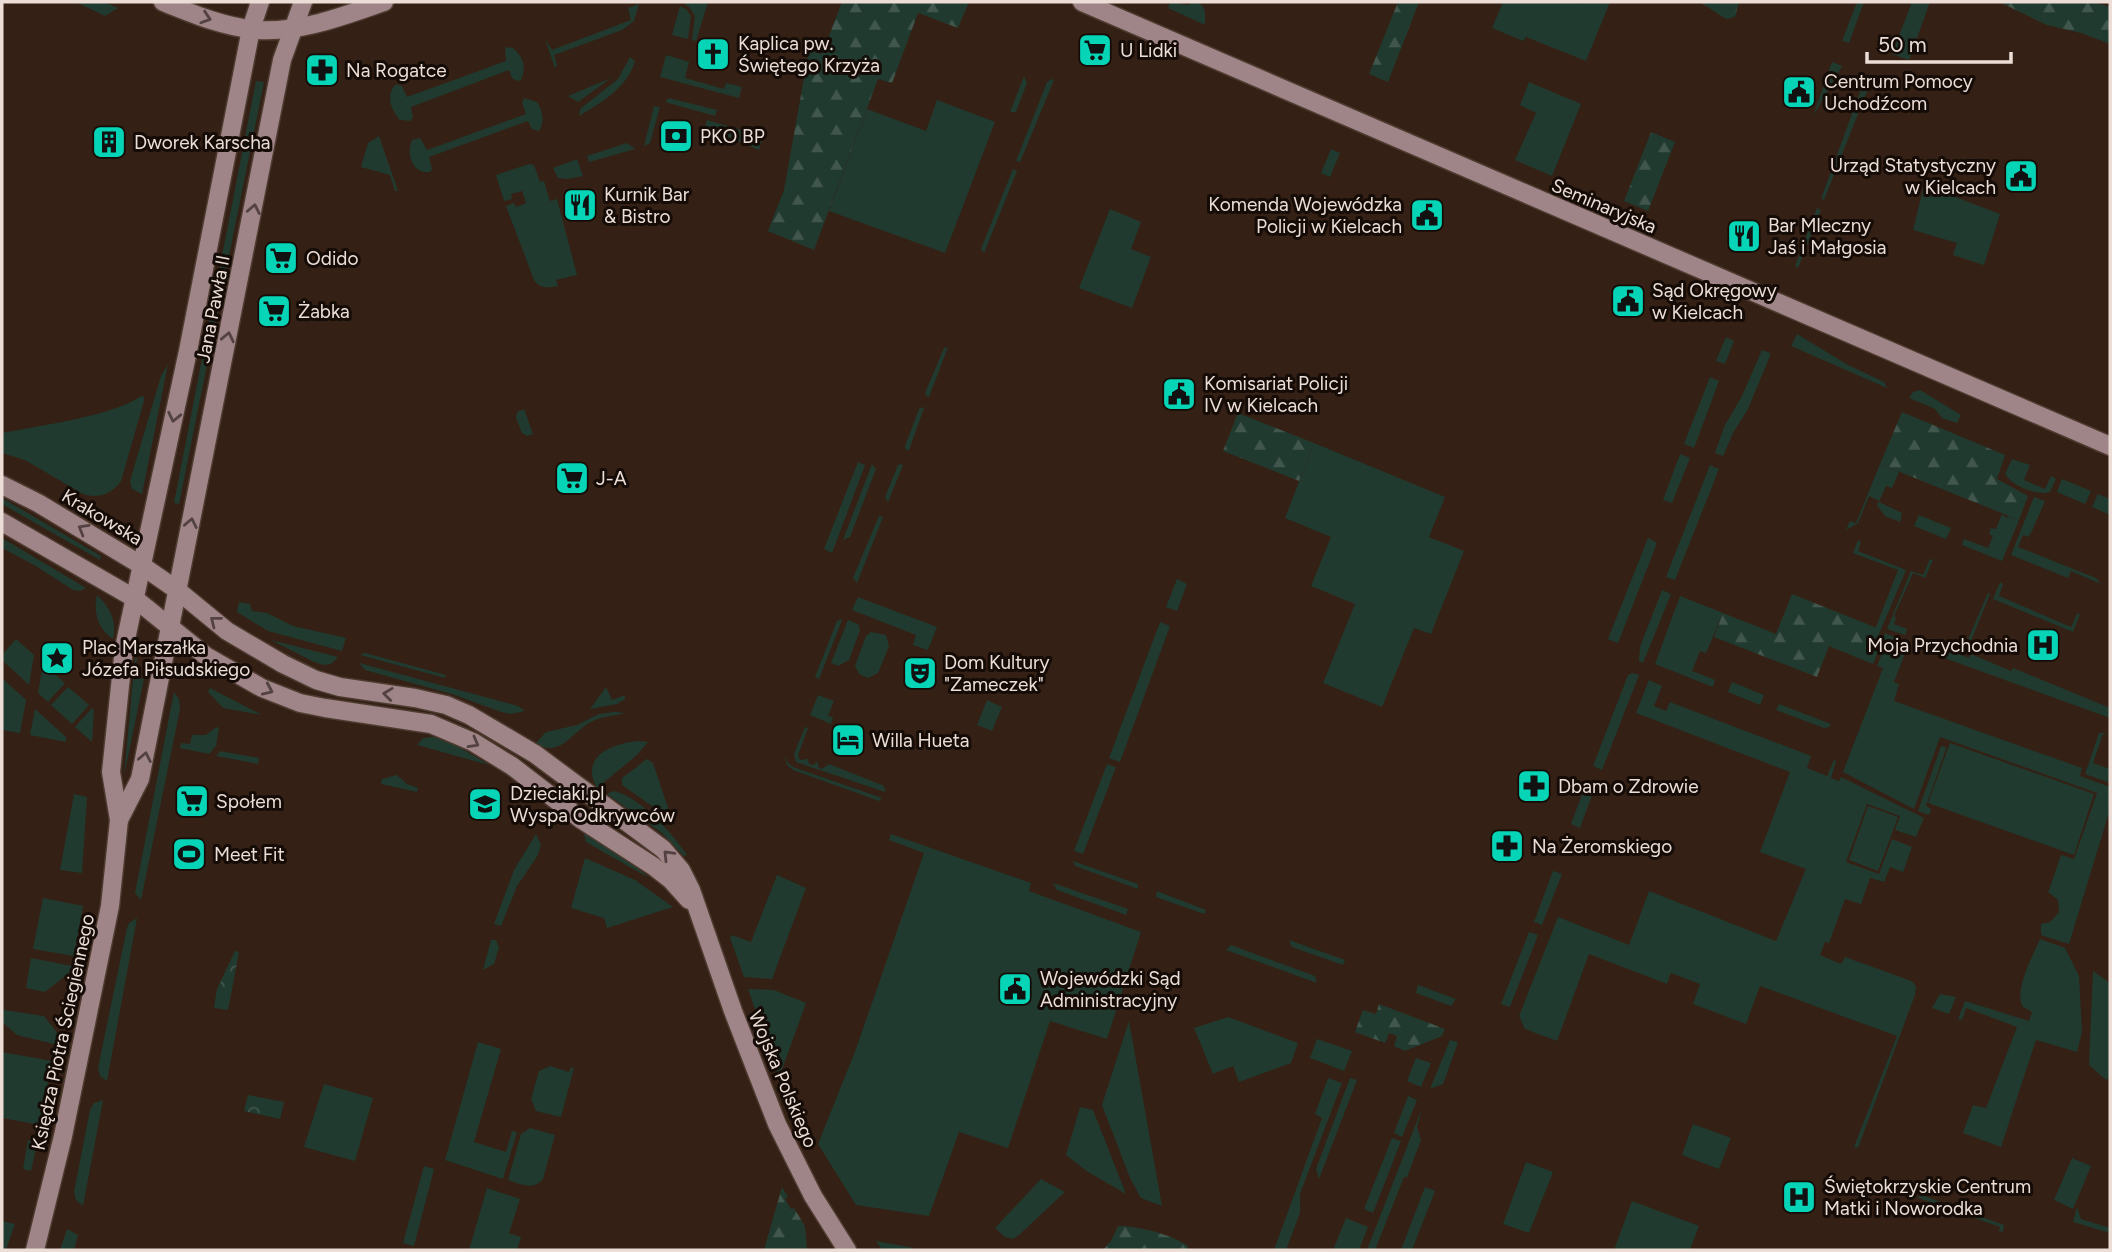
<svg xmlns="http://www.w3.org/2000/svg" width="2112" height="1252" viewBox="0 0 2112 1252" font-family="Figtree,sans-serif">
<defs>
<pattern id="forest-firs" width="22" height="20" patternUnits="userSpaceOnUse" patternTransform="scale(1.75)"><rect width="22" height="20" fill="#213a2f"/><path d="M5 1l3.5 6h-7zM16 11l3.5 6h-7z" fill="#41564c"/></pattern>
<pattern id="park-crowns" width="20" height="18" patternUnits="userSpaceOnUse" patternTransform="scale(1.75)"><rect width="20" height="18" fill="#213a2f"/><path d="M2 6a3 3 0 1 1 6 0M12 15a3 3 0 1 1 6 0" fill="none" stroke="#41564c"/></pattern>
</defs>
<rect width="100%" height="100%" fill="#342014"/>
<!-- green -->
<g fill="#213a2f">
<polygon points="76,2 104,2 118,8 105,16"/>
<polygon points="682,2 708,2 696,41 692,40 695,16 689,7"/>
<path d="M1170,2l18,3 8,-3c11,3 9,13 9,23l-37,-17z"/>
<polygon points="1503,2 1575,2 1581,4 1583,2 1610,2 1586,61 1526,37 1523,41 1492,28"/>
<polygon points="1857,2 1864,2 1849,43 1842,41"/>
<polygon points="1912,2 1930,2 1909,60 1892,54"/>
<polygon points="639,4 634,21 622,30 554,55 557,65 555,68 545,39 552,50 631,20 628,8"/>
<polygon points="680,6 687,10 691,16 688,39 672,35"/>
<path d="M505,47l8,1c10,9 14,19 8,32l-4,1 -5,-3 -3,-8 -98,37 2,11 -3,3 -10,-1c-9,-10 -15,-25 -4,-36l6,2 5,11 99,-36z"/>
<polygon points="666,55 689,62 685,78 724,89 726,83 742,87 739,98 660,77"/>
<path d="M630,57l5,4c-7,26 -34,42 -56,55l1,-7 38,-30z"/>
<polygon points="1832,62 1842,66 1813,116"/>
<polygon points="1024,76 1027,83 1016,112 1010,112"/>
<polygon points="611,78 578,102 568,96"/>
<polygon points="1052,79 1054,80 1020,162 1016,161 1047,82"/>
<polygon points="256,81 264,82 179,504 174,503"/>
<polygon points="1529,82 1581,104 1552,176 1515,160 1536,113 1520,105"/>
<polygon points="1869,86 1824,200 1821,199 1860,92"/>
<path d="M524,98l13,4c6,10 8,19 2,29l-7,-2 -4,-8 -99,36 3,12 -2,3c-18,2 -24,-18 -18,-32l8,-2 7,12 99,-36 -4,-11z"/>
<polygon points="669,98 717,110 715,116 665,102"/>
<polygon points="937,100 995,122 945,253 829,211 867,109 926,131"/>
<polygon points="654,106 660,107 650,143 644,146"/>
<polygon points="707,120 763,136 759,150 705,127"/>
<polygon points="379,136 398,191 395,191 390,175 361,167 368,143"/>
<polygon points="627,143 635,149 589,162 587,156"/>
<polygon points="1331,149 1340,153 1330,177 1321,173"/>
<polygon points="577,159 583,176 568,179 558,178 553,168"/>
<path d="M529,164l5,1 6,17 4,-1 6,20 7,-2 20,76 -21,5 2,6c-10,2 -18,3 -24,-6l-28,-74 8,-3 2,4 10,-4 -4,-12 -11,3 1,5 -8,2 -8,-26z"/>
<polygon points="1013,169 1017,171 984,253 981,249"/>
<polygon points="1924,185 2000,214 1984,265 1953,255 1957,243 1913,230"/>
<polygon points="1817,208 1821,210 1798,268 1795,266"/>
<polygon points="1110,209 1141,222 1131,249 1151,257 1132,308 1079,288"/>
<polygon points="1797,334 1848,365 1884,382 1887,388 1791,346"/>
<polygon points="1726,337 1734,341 1725,364 1716,361"/>
<polygon points="948,347 929,397 927,396 925,393 944,348"/>
<polygon points="1762,350 1770,353 1770,356 1748,409 1733,433 1723,456 1715,453 1724,427 1742,396"/>
<polygon points="168,364 142,494 132,489 130,481 161,376"/>
<polygon points="1710,377 1719,381 1694,448 1684,444"/>
<polygon points="1920,390 1961,415 1957,423 1942,418 1935,409 1909,398 1913,392"/>
<path d="M141,396l3,1v4l-23,80c-9,13 -23,18 -38,13l-58,-34 -23,-7v-20c35,-7 112,-17 139,-37z"/>
<polygon points="923,407 924,408 909,450 906,450 905,446 919,409"/>
<polygon points="524,409 533,434 527,436 522,433 516,418 517,412"/>
<polygon points="1314,443 1445,497 1429,537 1464,551 1431,634 1414,628 1382,707 1323,683 1355,604 1311,586 1331,537 1285,518"/>
<polygon points="1680,454 1690,458 1672,503 1663,500"/>
<path d="M2012,459l18,6 -6,15 21,9 6,-13 5,3 -6,13c-13,4 -38,-6 -45,-18z"/>
<polygon points="858,462 865,465 832,553 824,549"/>
<polygon points="872,464 876,469 850,537 843,540"/>
<polygon points="901,464 903,465 888,502 885,497 898,465"/>
<polygon points="1880,464 1899,472 1892,488 1886,486 1879,502 1902,513 1900,522 1885,516 1877,505 1879,501 1869,496 1858,523 1846,530 1850,521 1856,523"/>
<polygon points="1710,465 1719,469 1675,580 1666,577"/>
<polygon points="2062,479 2091,491 2085,504 2057,492"/>
<polygon points="2098,494 2110,499 2110,515 2092,507"/>
<polygon points="2034,497 2045,501 2031,533 2028,537 2023,535 2018,547 2096,578 2101,584 2071,571 2068,578 2011,555"/>
<polygon points="2,498 101,556 100,560 2,504"/>
<path d="M81,505l20,4 9,10c-12,7 -26,-2 -37,-9z"/>
<polygon points="2002,514 2007,518 2008,516 2019,520 2002,561 1962,545 1964,539 1988,548 1993,536 1989,534 1991,528 1996,529"/>
<polygon points="1919,515 1951,528 1946,539 1914,526"/>
<polygon points="879,516 883,517 857,583 853,578"/>
<polygon points="2,538 86,588 80,591 73,590 34,565 2,548"/>
<polygon points="1648,538 1657,543 1618,643 1608,639"/>
<polygon points="1858,540 1861,542 1858,551 1906,570 1874,646 1879,649 1873,664 1863,660 1898,570 1853,553"/>
<polygon points="1930,559 1933,560 1925,578 1913,573 1894,616 1896,618 1894,624 1907,629 1905,635 1887,629 1911,571 1923,575"/>
<polygon points="1177,579 1187,584 1177,611 1166,607"/>
<polygon points="2000,582 2003,584 1999,596 2071,627 2077,614 2080,614 2073,632 1993,599"/>
<polygon points="1662,590 1671,594 1643,663 1639,661 1640,647"/>
<polygon points="1988,593 1990,594 1966,653 1963,651"/>
<path d="M97,595c13,13 20,25 16,44 -15,-10 -20,-27 -16,-44z"/>
<polygon points="1680,596 1723,613 1706,653 1700,651 1692,671 1715,680 1713,687 1655,664"/>
<polygon points="858,597 937,627 928,650 913,645 916,635 852,610"/>
<polygon points="239,602 250,604 252,611 267,613 293,626 346,638 342,651 268,631 237,612"/>
<polygon points="841,619 842,620 819,679 815,677 837,621"/>
<polygon points="848,620 858,624 860,630 849,660 838,666 831,663"/>
<polygon points="1160,622 1170,626 1120,762 1109,758"/>
<polygon points="871,632 886,635 889,646 878,673 868,678 859,674 855,666 866,636"/>
<polygon points="1885,633 1909,643 1894,682 1899,684 1894,701 2082,768 2080,776 2110,787 2110,809 2069,944 2041,935 2041,924 2050,922 2059,912 2058,900 2048,892 2050,887 2061,855 2074,859 2097,793 1940,737 1914,809 1843,772 1883,668 1877,666 1885,646 1880,644"/>
<polygon points="16,639 34,655 29,685 2,660 2,655"/>
<polygon points="271,640 338,657 331,664 324,665 314,662"/>
<polygon points="1920,640 1969,658 1971,654 2011,671 2013,668 2110,708 2110,718 1917,648"/>
<polygon points="365,653 446,675 445,678 360,655"/>
<polygon points="135,658 137,658 134,677 144,679 124,776"/>
<polygon points="359,663 518,706 525,711 511,714 501,712 455,695 365,670"/>
<polygon points="43,664 65,683 48,702 38,693"/>
<polygon points="1632,673 1639,675 1602,770 1593,766 1628,675"/>
<polygon points="2,678 26,700 20,733 2,730"/>
<polygon points="1649,680 1662,686 1654,706 1666,711 1670,702 1811,756 1807,768 1827,776 1834,760 1836,761 1831,778 1839,781 1841,777 1924,818 1916,837 1895,830 1900,816 1867,804 1846,862 1879,874 1892,839 1912,847 1903,872 1890,867 1884,882 1870,878 1861,904 1845,899 1829,943 1825,942 1820,955 1841,964 1845,957 1906,979 1913,982 1916,987 1915,995 1858,1148 1854,1147 1897,1036 1760,986 1746,1024 1693,1004 1700,984 1671,973 1667,984 1589,954 1557,1041 1525,1029 1519,1016 1558,917 1629,945 1649,891 1776,941 1806,869 1760,852 1790,772 1636,713"/>
<polygon points="1732,682 1764,695 1760,705 1728,692"/>
<polygon points="68,687 89,705 72,724 51,705"/>
<polygon points="606,687 612,700 625,695 625,699 617,704 590,709"/>
<polygon points="210,688 262,715 223,708 208,692"/>
<polygon points="174,692 179,699 180,709 141,900 135,893"/>
<polygon points="818,695 834,701 828,716 833,717 831,724 810,715"/>
<polygon points="987,700 1002,707 992,731 977,725"/>
<polygon points="1779,704 1831,724 1829,727 1824,728 1776,710"/>
<polygon points="92,708 94,710 92,742 75,727"/>
<polygon points="35,709 66,737 66,742 30,735"/>
<path d="M614,712l11,1c-9,3 -22,3 -32,8 -23,11 -30,37 -58,23l11,-12 31,-7 22,-11z"/>
<polygon points="216,727 219,728 216,746 209,754 180,748 181,743 190,744 192,735 206,735"/>
<polygon points="805,727 808,728 798,755 800,760 808,759 809,764 814,765 817,761 819,768 822,769 829,764 882,785 885,788 885,792 796,762 794,754"/>
<polygon points="2099,733 2103,733 2110,736 2103,734 2093,763 2110,769 2110,783 2085,774"/>
<polygon points="434,737 459,747 489,765 417,745 423,738"/>
<path d="M639,741l9,1 -11,13 -40,33c-18,-32 16,-45 42,-47z"/>
<polygon points="1950,743 2094,794 2074,855 1928,803"/>
<polygon points="1941,746 1946,747 1946,749 1926,806 1931,809 1929,815 1918,811"/>
<polygon points="220,751 259,758 258,764 216,756"/>
<polygon points="784,754 788,763 793,767 882,798 879,801 793,770 787,765"/>
<polygon points="647,759 653,763 674,826 652,806 622,785 622,778"/>
<polygon points="1107,764 1116,767 1083,854 1074,851"/>
<polygon points="397,775 407,784 418,788 417,792 381,784 382,779"/>
<polygon points="1587,781 1596,784 1580,828 1571,824"/>
<path d="M613,791c27,5 59,42 74,64l-3,1 -22,-23 -55,-39z"/>
<polygon points="74,794 87,797 82,873 60,870"/>
<polygon points="1868,806 1898,817 1878,871 1849,860"/>
<polygon points="583,830 635,865 649,878 586,842"/>
<polygon points="536,834 541,845 538,855 517,886 501,926 494,924 514,870"/>
<polygon points="891,834 1031,883 1029,891 1141,932 1107,1039 1050,1021 1008,1148 959,1132 929,1216 856,1205 818,1144 856,1049 924,853 889,840"/>
<polygon points="585,858 635,880 673,907 607,928 604,918 571,908"/>
<polygon points="1073,861 1138,884 1138,889 1075,866"/>
<polygon points="1553,871 1562,874 1542,925 1534,922"/>
<polygon points="777,875 806,888 772,979 744,977 730,938 732,935 751,942"/>
<polygon points="1053,883 1128,909 1126,915 1057,890"/>
<polygon points="1157,891 1206,910 1204,914 1156,897"/>
<polygon points="43,898 83,906 74,956 33,949"/>
<polygon points="137,918 107,1081 100,1076 98,1068 127,928 129,923"/>
<polygon points="1529,932 1538,935 1510,1007 1501,1004"/>
<path d="M2040,939l25,9 14,28 3,56 -5,20 -41,-12 -35,107 -38,-14 10,-28 13,3 31,-81 -51,-19 -4,12 -4,-1 7,-18 64,20 3,-9 -9,-5c-10,-15 10,-52 17,-68z"/>
<polygon points="491,940 496,940 499,947 494,964 483,970"/>
<polygon points="1289,940 1345,960 1343,965 1292,947"/>
<polygon points="1231,945 1315,976 1317,983 1226,950"/>
<polygon points="31,958 72,966 70,972 45,992 26,988"/>
<polygon points="2093,971 2110,983 2110,1077 2106,1080 2089,1065"/>
<polygon points="1418,985 1456,999 1451,1006 1416,993"/>
<polygon points="748,989 774,990 806,1003 779,1078"/>
<polygon points="1940,994 1956,997 1949,1014 1932,1008"/>
<polygon points="4,1010 44,1016 59,1035 58,1045 17,1035 2,1022 2,1012"/>
<polygon points="1228,1017 1298,1043 1291,1063 1239,1082 1233,1066 1213,1074 1194,1028"/>
<polygon points="1129,1021 1162,1206 1141,1198 1130,1178 1102,1105"/>
<polygon points="1317,1039 1352,1051 1344,1071 1310,1058"/>
<polygon points="1450,1040 1458,1042 1443,1084 1430,1089"/>
<polygon points="478,1042 501,1049 474,1142 506,1152 512,1131 517,1132 503,1179 445,1160"/>
<polygon points="2,1052 52,1061 40,1125 2,1118"/>
<polygon points="1416,1058 1431,1063 1421,1087 1407,1081"/>
<polygon points="550,1066 569,1072 571,1067 574,1068 561,1117 536,1111 531,1099 539,1071"/>
<polygon points="1328,1078 1342,1083 1300,1194 1300,1213 1286,1250 1274,1250 1322,1118 1315,1114"/>
<polygon points="1350,1078 1357,1080 1319,1179 1316,1169"/>
<polygon points="324,1084 373,1098 355,1161 304,1147"/>
<polygon points="1408,1096 1417,1100 1402,1137 1394,1133"/>
<polygon points="103,1100 83,1206 76,1200 74,1192 90,1110 94,1103"/>
<polygon points="1080,1107 1093,1110 1126,1194 1088,1172 1066,1155"/>
<polygon points="1422,1108 1417,1127 1421,1140 1407,1177 1404,1177 1375,1250 1367,1250"/>
<polygon points="1693,1124 1731,1138 1719,1169 1682,1155"/>
<path d="M530,1128l25,7 -12,44c-10,12 -22,5 -35,1l13,-46z"/>
<polygon points="1392,1138 1401,1141 1373,1213 1364,1209"/>
<polygon points="28,1140 37,1144 31,1171 23,1169"/>
<polygon points="2072,1158 2091,1166 2073,1209 2054,1200"/>
<polygon points="1526,1162 1553,1172 1529,1233 1503,1224"/>
<polygon points="424,1166 434,1169 414,1246 403,1243"/>
<polygon points="1041,1179 1065,1192 1019,1235 1013,1239 1005,1237 995,1228"/>
<polygon points="1425,1187 1435,1191 1412,1250 1401,1250"/>
<polygon points="487,1188 520,1199 509,1233 521,1237 517,1250 469,1250"/>
<polygon points="1924,1196 2004,1225 2003,1232 1999,1231 2000,1227 1916,1197"/>
<polygon points="1632,1201 1699,1226 1690,1250 1614,1250"/>
<polygon points="2077,1207 2081,1219 2110,1228 2110,1233 2073,1222"/>
<polygon points="1346,1218 1368,1227 1359,1250 1333,1250"/>
<polygon points="2,1221 15,1224 6,1250 2,1250"/>
<polygon points="805,1226 807,1250 792,1250 791,1248"/>
<polygon points="67,1229 78,1235 74,1250 60,1250"/>
<polygon points="876,1241 914,1248 909,1250 882,1250"/>
</g>
<!-- forest -->
<g fill="url(#forest-firs)">
<polygon points="842,2 969,2 958,28 918,13 892,83 878,79 814,250 768,231 784,190 809,50 822,54"/>
<polygon points="1398,2 1419,2 1388,82 1369,74"/>
<polygon points="1700,2 1739,2 1735,17 1726,19"/>
<polygon points="1999,2 2093,2 2110,7 2110,44 2081,33 2047,25"/>
<polygon points="1651,132 1675,142 1648,211 1624,201"/>
<polygon points="1902,412 2005,455 1997,479 2028,496 2019,520 1880,464"/>
<polygon points="1238,413 1314,443 1299,481 1223,451"/>
<polygon points="1792,594 1877,628 1863,660 1829,646 1817,677 1714,637 1723,613 1776,634"/>
<polygon points="1379,1004 1445,1029 1442,1036 1405,1051 1394,1046 1397,1036 1389,1033 1385,1043 1355,1032 1363,1010 1376,1014"/>
<polygon points="782,1187 788,1197 785,1199 791,1209 794,1208 805,1226 790,1250 764,1250"/>
<path d="M1118,1226c20,0 53,8 70,20v4h-85l8,-9z"/>
</g>
<!-- park -->
<g fill="url(#park-crowns)">
<polygon points="235,951 239,952 228,1010 214,1008 217,989"/>
<polygon points="248,1095 284,1102 280,1119 244,1111"/>
</g>
<g fill="none" stroke-linecap="round" stroke-linejoin="round">
<!-- secondary casing -->
<g stroke="#4e3b2f" stroke-width="21">
<g id="secondary">
<path d="M163,2c30,12 61,25 94,28 43,3 86,-14 127,-28"/>
<polyline points="1082,2 2110,446"/>
<polyline points="2,485 38,503 141,565 177,590 227,631 283,664 316,680 340,687 415,698 446,705 469,715 535,754 663,849 681,870 691,890 733,1011 777,1124 813,1196 847,1250"/>
<polyline points="2,522 134,598 206,656 262,688 300,703 325,708 431,724 473,742 512,766 582,820 653,866 671,880 689,900"/>
<polyline points="119,820 140,779 282,60 303,2"/>
<polyline points="35,1250 63,1136 110,906 119,820 111,772 124,648 188,351 251,29 260,2"/>
</g>
</g>
<!-- secondary -->
<use href="#secondary" stroke="#9f8488" stroke-width="18"/>
</g>
<!-- one-way arrows -->
<defs><path id="oneway-chevron" d="M-2-3.5L2.5 0L-2 3.5" fill="none" stroke-width="1.6" stroke-linecap="round" stroke-linejoin="round" transform="scale(1.75)"/></defs>
<g stroke="#534241">
<use href="#oneway-chevron" transform="translate(206 18) rotate(18)"/>
<use href="#oneway-chevron" transform="translate(254 209) rotate(-79)"/>
<use href="#oneway-chevron" transform="translate(228 337) rotate(-78)"/>
<use href="#oneway-chevron" transform="translate(174 417) rotate(102)"/>
<use href="#oneway-chevron" transform="translate(191 523) rotate(-79)"/>
<use href="#oneway-chevron" transform="translate(83 529) rotate(-150)"/>
<use href="#oneway-chevron" transform="translate(215 621) rotate(-142)"/>
<use href="#oneway-chevron" transform="translate(268 690) rotate(24)"/>
<use href="#oneway-chevron" transform="translate(388 694) rotate(-173)"/>
<use href="#oneway-chevron" transform="translate(474 743) rotate(29)"/>
<use href="#oneway-chevron" transform="translate(145 757) rotate(-79)"/>
<use href="#oneway-chevron" transform="translate(668 855) rotate(-134)"/>
</g>
<!-- icons -->
<defs>
<g id="supermarket-square" transform="scale(1.75)"><rect x="-9" y="-9" width="18" height="18" rx="4" fill="#05d5b6" stroke="#150c07"/><path d="M-6-5.5h2.5l.6 2H6L4.5 2H-2.5L-4.4-4H-6ZM-1.5 3.2a1.3 1.3 0 1 0 .1 0ZM3 3.2a1.3 1.3 0 1 0 .1 0Z" fill="#111"/></g>
<g id="church-square" transform="scale(1.75)"><rect x="-9" y="-9" width="18" height="18" rx="4" fill="#05d5b6" stroke="#150c07"/><path d="M-1.2-6h2.4v3.5h3.3v2.4h-3.3V6h-2.4V-.1h-3.3v-2.4h3.3Z" fill="#111"/></g>
<g id="pharmacy-square" transform="scale(1.75)"><rect x="-9" y="-9" width="18" height="18" rx="4" fill="#05d5b6" stroke="#150c07"/><path d="M-2-6h4v4h4v4h-4v4h-4v-4h-4v-4h4Z" fill="#111"/></g>
<g id="civic-square" transform="scale(1.75)"><rect x="-9" y="-9" width="18" height="18" rx="4" fill="#05d5b6" stroke="#150c07"/><path d="M-.6-6.5H3V-4.5H.6V-3L4-1V1h2V6H-6V1h2V-1L-.6-3ZM-1.2 2.5V6h2.4V2.5Z" fill="#111"/></g>
<g id="bank-square" transform="scale(1.75)"><rect x="-9" y="-9" width="18" height="18" rx="4" fill="#05d5b6" stroke="#150c07"/><path d="M-6-4H6V4H-6ZM0-2.3a2.3 2.3 0 1 0 0 4.6a2.3 2.3 0 1 0 0-4.6Z" fill="#111"/></g>
<g id="building-square" transform="scale(1.75)"><rect x="-9" y="-9" width="18" height="18" rx="4" fill="#05d5b6" stroke="#150c07"/><path d="M-4-6H4V6H1V3H-1V6H-4ZM-2.5-4.3h1.7v1.8h-1.7ZM.8-4.3h1.7v1.8H.8ZM-2.5-1h1.7V.8h-1.7ZM.8-1h1.7V.8H.8Z" fill="#111"/></g>
<g id="restaurant-square" transform="scale(1.75)"><rect x="-9" y="-9" width="18" height="18" rx="4" fill="#05d5b6" stroke="#150c07"/><path d="M-5-6h1v4h1v-4h1v4h1v-4h1v5L-1.5 .5V6h-2V.5L-5-1ZM5-6V6H3V1.5H1.5Q1.5-4 5-6Z" fill="#111"/></g>
<g id="hospital-square" transform="scale(1.75)"><rect x="-9" y="-9" width="18" height="18" rx="4" fill="#05d5b6" stroke="#150c07"/><path d="M-5-5h3v3.5h4V-5h3V5h-3V1.5h-4V5h-3Z" fill="#111"/></g>
<g id="sight-square" transform="scale(1.75)"><rect x="-9" y="-9" width="18" height="18" rx="4" fill="#05d5b6" stroke="#150c07"/><path d="M0-6L1.8-2.2L6-1.7L2.9 1.2L3.7 5.4L0 3.3L-3.7 5.4L-2.9 1.2L-6-1.7L-1.8-2.2Z" fill="#111"/></g>
<g id="theatre-square" transform="scale(1.75)"><rect x="-9" y="-9" width="18" height="18" rx="4" fill="#05d5b6" stroke="#150c07"/><path d="M-5-5.5Q0-4 5-5.5V0Q5 5 0 6Q-5 5-5 0ZM-3.3-2.5H-1v1.5H-3.3ZM1-2.5H3.3v1.5H1ZM-2.8 1Q0 5.5 2.8 1Z" fill="#111"/></g>
<g id="hotel-square" transform="scale(1.75)"><rect x="-9" y="-9" width="18" height="18" rx="4" fill="#05d5b6" stroke="#150c07"/><path d="M-6-4.5h1.5V1H6V5H4.5V3h-9V5H-6ZM-4 0a1.8 1.8 0 1 1 3.6 0ZM.5 0V-2.5h3Q6-2.5 6 0Z" fill="#111"/></g>
<g id="school-square" transform="scale(1.75)"><rect x="-9" y="-9" width="18" height="18" rx="4" fill="#05d5b6" stroke="#150c07"/><path d="M0-5L7-2L0 1L-7-2ZM-4 1L0 2.5L4 1V4Q0 6-4 4Z" fill="#111"/></g>
<g id="stadium-square" transform="scale(1.75)"><rect x="-9" y="-9" width="18" height="18" rx="4" fill="#05d5b6" stroke="#150c07"/><path d="M0-5a6.5 5 0 1 0 0 10a6.5 5 0 1 0 0-10ZM-3.5-1.8h7v3.6h-7Z" fill="#111"/></g>
</defs>
<g fill-rule="evenodd">
<use href="#supermarket-square" x="1095" y="50"/>
<use href="#church-square" x="713" y="54"/>
<use href="#pharmacy-square" x="322" y="70"/>
<use href="#civic-square" x="1799" y="92"/>
<use href="#bank-square" x="676" y="136"/>
<use href="#building-square" x="109" y="142"/>
<use href="#civic-square" x="2021" y="176"/>
<use href="#restaurant-square" x="580" y="205"/>
<use href="#civic-square" x="1427" y="215"/>
<use href="#restaurant-square" x="1744" y="236"/>
<use href="#supermarket-square" x="281" y="258"/>
<use href="#civic-square" x="1628" y="301"/>
<use href="#supermarket-square" x="274" y="311"/>
<use href="#civic-square" x="1179" y="394"/>
<use href="#supermarket-square" x="572" y="478"/>
<use href="#hospital-square" x="2043" y="645"/>
<use href="#sight-square" x="57" y="658"/>
<use href="#theatre-square" x="920" y="673"/>
<use href="#hotel-square" x="848" y="740"/>
<use href="#pharmacy-square" x="1534" y="786"/>
<use href="#supermarket-square" x="192" y="801"/>
<use href="#school-square" x="485" y="804"/>
<use href="#pharmacy-square" x="1507" y="846"/>
<use href="#stadium-square" x="189" y="854"/>
<use href="#civic-square" x="1015" y="989"/>
<use href="#hospital-square" x="1799" y="1197"/>
</g>
<g text-anchor="middle" dominant-baseline="central" stroke-width="6" stroke-linejoin="round" paint-order="stroke">
<!-- poi labels -->
<g font-size="19" fill="#ecded6" stroke="#150c07" text-anchor="start">
<text x="738" y="43">Kaplica pw.<tspan x="738" dy="22">Świętego Krzyża</tspan></text>
<text x="1120" y="50">U Lidki</text>
<text x="346" y="70">Na Rogatce</text>
<text x="1824" y="81">Centrum Pomocy<tspan x="1824" dy="22">Uchodźcom</tspan></text>
<text x="700" y="136">PKO BP</text>
<text x="134" y="142">Dworek Karscha</text>
<text x="1996" y="165" text-anchor="end">Urząd Statystyczny<tspan x="1996" dy="22">w Kielcach</tspan></text>
<text x="604" y="194">Kurnik Bar<tspan x="604" dy="22">&amp; Bistro</tspan></text>
<text x="1402" y="204" text-anchor="end">Komenda Wojewódzka<tspan x="1402" dy="22">Policji w Kielcach</tspan></text>
<text x="1768" y="225">Bar Mleczny<tspan x="1768" dy="22">Jaś i Małgosia</tspan></text>
<text x="306" y="258">Odido</text>
<text x="1652" y="290">Sąd Okręgowy<tspan x="1652" dy="22">w Kielcach</tspan></text>
<text x="298" y="311">Żabka</text>
<text x="1204" y="383">Komisariat Policji<tspan x="1204" dy="22">IV w Kielcach</tspan></text>
<text x="596" y="478">J-A</text>
<text x="2018" y="645" text-anchor="end">Moja Przychodnia</text>
<text x="82" y="647">Plac Marszałka<tspan x="82" dy="22">Józefa Piłsudskiego</tspan></text>
<text x="944" y="662">Dom Kultury<tspan x="944" dy="22">"Zameczek"</tspan></text>
<text x="872" y="740">Willa Hueta</text>
<text x="1558" y="786">Dbam o Zdrowie</text>
<text x="510" y="793">Dzieciaki.pl<tspan x="510" dy="22">Wyspa Odkrywców</tspan></text>
<text x="216" y="801">Społem</text>
<text x="1532" y="846">Na Żeromskiego</text>
<text x="214" y="854">Meet Fit</text>
<text x="1040" y="978">Wojewódzki Sąd<tspan x="1040" dy="22">Administracyjny</tspan></text>
<text x="1824" y="1186">Świętokrzyskie Centrum<tspan x="1824" dy="22">Matki i Noworodka</tspan></text>
</g>
<!-- street labels -->
<g font-size="19" fill="#ecded6" stroke="#150c07">
<text transform="translate(1604 206) rotate(23)">Seminaryjska</text>
<text transform="translate(213 309) rotate(-79)">Jana Pawła II</text>
<text transform="translate(102 517) rotate(31)">Krakowska</text>
<text transform="translate(63 1032) rotate(-78)">Księdza Piotra Ściegiennego</text>
<text transform="translate(783 1079) rotate(67)">Wojska Polskiego</text>
</g>
</g>
<!-- border -->
<rect width="2112" height="1252" fill="none" stroke="#ecded6" stroke-width="7"/>
<!-- scale -->
<path d="M1867 52v10h144v-10" fill="none" stroke="#ecded6" stroke-width="3.5"/>
<text x="1878" y="52" font-size="21" fill="#ecded6" stroke="#150c07" stroke-width="5" paint-order="stroke">50 m</text>
</svg>
